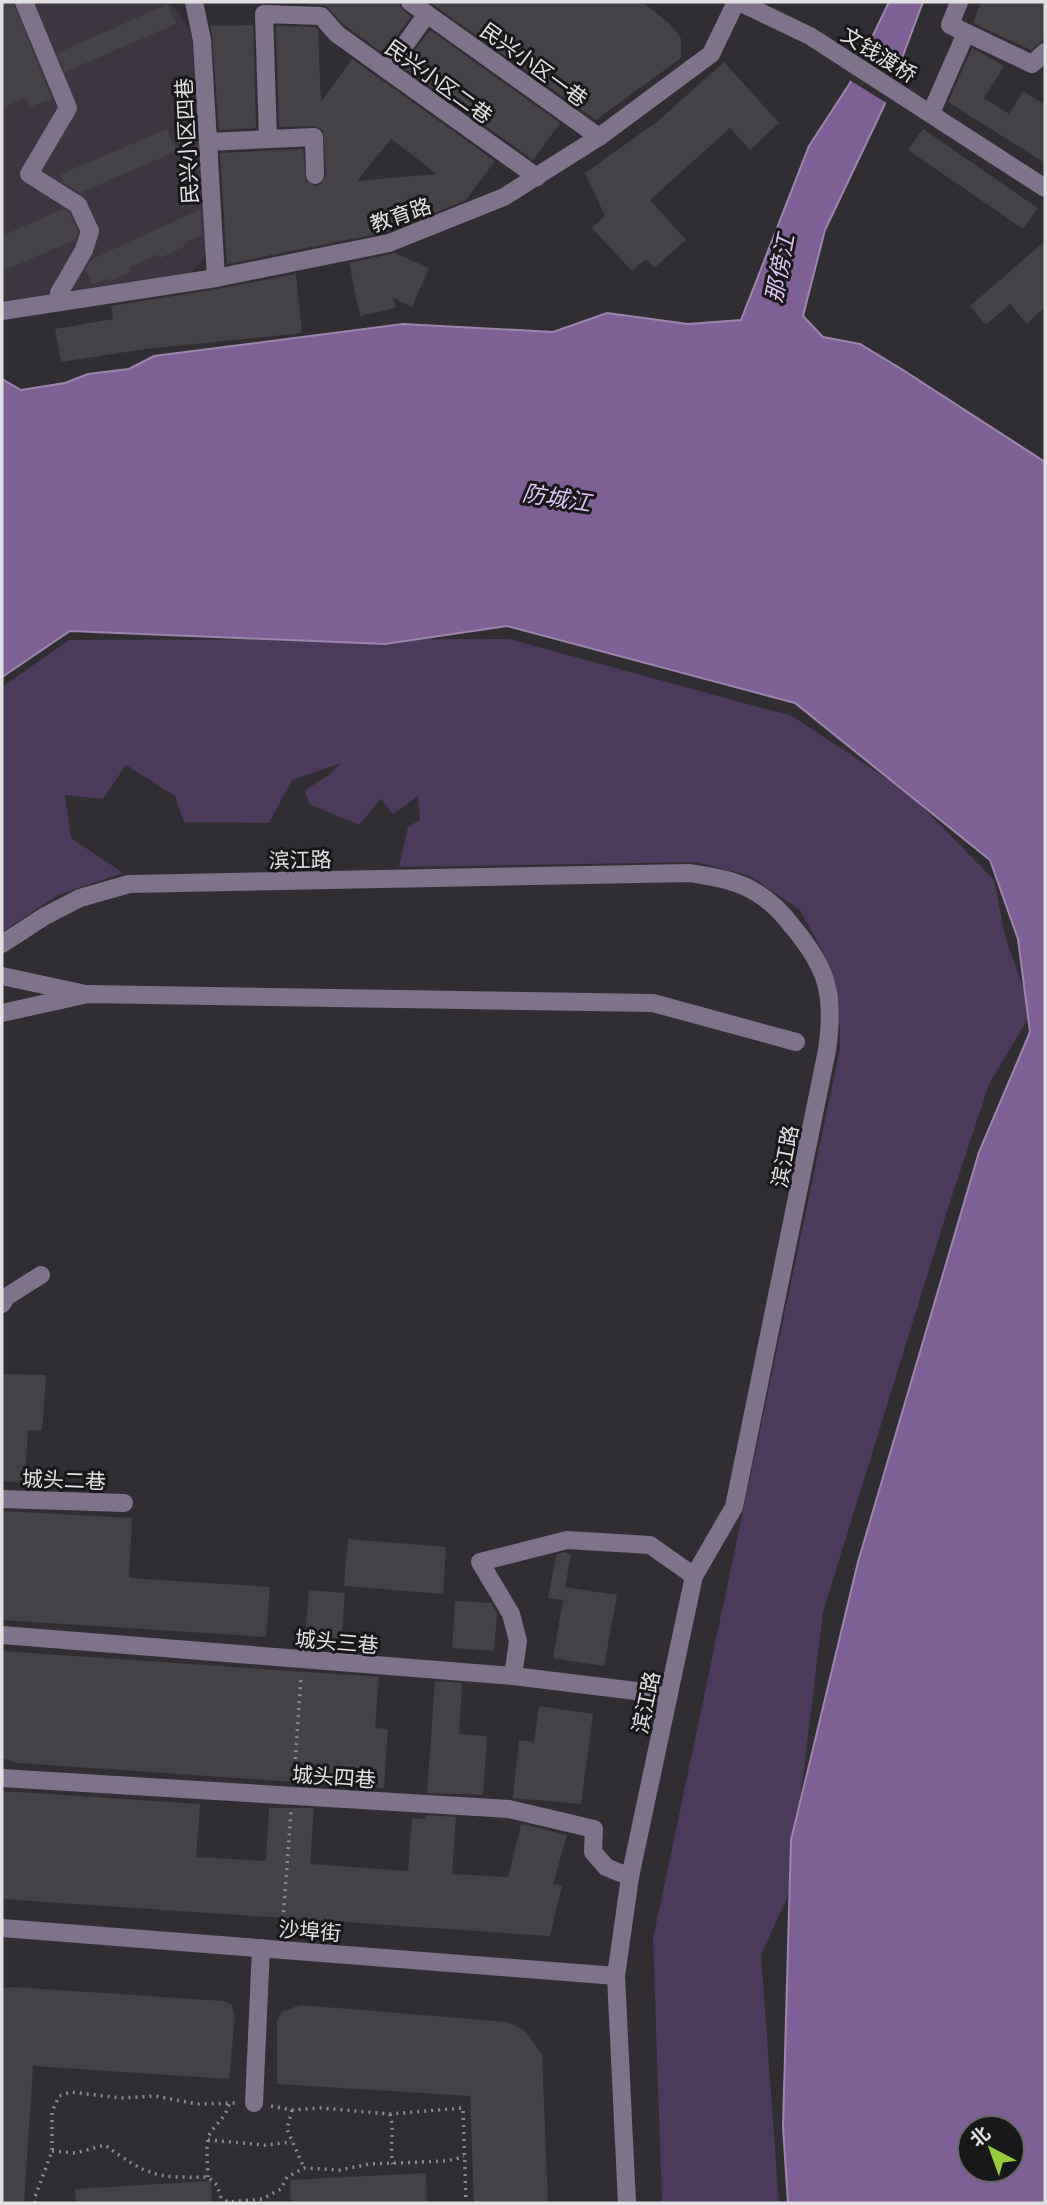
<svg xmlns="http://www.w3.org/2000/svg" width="1047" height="2205" viewBox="0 0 1047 2205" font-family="Literata,'Noto Sans SC',serif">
<rect width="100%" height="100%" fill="#302e33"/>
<!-- built -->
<polygon fill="#3b3640" points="2,2 167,2 178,11 195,40 208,248 202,260 190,273 2,301"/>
<!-- green -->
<polygon fill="#4b3a5b" points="509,639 792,716 909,793 994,880 1006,940 1032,1012 989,1084 949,1205 823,1612 789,1893 761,1955 779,2203 662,2203 653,1939 840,1049 839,1004 824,954 800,910 750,876 696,862 399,867 408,827 420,820 418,796 393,814 381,799 359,825 309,804 305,790 329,775 341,763 292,780 269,823 184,822 175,796 126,765 103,799 65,795 71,838 123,873 58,895 2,932 2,687 69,640"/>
<!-- water -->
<path fill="#7e6097" stroke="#9c86ae" stroke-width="2" fill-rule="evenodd" d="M889,2h34l-39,104 -59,124 -22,86 20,21 37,7 43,26 142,92v1741h-257l-5,-76 8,-287 67,-278 121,-410 51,-120 -12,-93 -28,-79 -195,-157 -288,-77 -122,18 -315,-13 -68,46v-298l19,11 44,-7 23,-9 41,-5 25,-13 249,-32 150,8 54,-19 81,11 53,-4 68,-174 41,-63zM970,2128h42v42h-42z"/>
<!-- pier -->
<polygon fill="#302e33" points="862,50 899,74 888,104 848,79"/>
<!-- building -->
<g fill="#444247" fill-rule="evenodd">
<polygon points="2,2 13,2 52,99 30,107 26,97 2,108"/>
<polygon points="281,2 399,2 400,7 411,17 384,54 343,24 326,6"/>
<polygon points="429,2 642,2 670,24 678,34 681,39 681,58 596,120"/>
<polygon points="981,2 1045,2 1045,33 1042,41 1031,50 973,23"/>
<polygon points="168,4 176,24 65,72 57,53"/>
<polygon points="253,25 256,128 219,130 211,26"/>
<path d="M276,26l40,1 2,3 3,72 31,-43 143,102 -29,39 -32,13 -15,1v5l-33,13 -159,32 -7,-111 83,-4 3,32 10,5 5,-2 5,-9 -3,-45 -10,-4 -34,1zM391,139l12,9 34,26 -80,7z"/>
<polygon points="430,30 560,123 533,160 403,67"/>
<polygon points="972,48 1004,66 984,98 1009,114 1023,91 1045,105 1045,163 948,102"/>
<polygon points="724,62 779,123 750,150 730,128 650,200 686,240 654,268 646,259 632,271 592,228 605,216 585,173 658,121"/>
<polygon points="167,129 177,151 80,193 64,183 61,174"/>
<polygon points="923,129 1038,208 1023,229 908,150"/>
<polygon points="63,209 69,213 78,232 75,240 2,271 2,236"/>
<polygon points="201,209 202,235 184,243 185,246 160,258 159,254 130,267 132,271 109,282 108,278 92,284 86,269 92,259"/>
<polygon points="1045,241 1045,307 1027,324 1010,304 986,325 970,306"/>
<polygon points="395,253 429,268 412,307 393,298 396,308 360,316 349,263"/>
<polygon points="296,274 302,333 145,349 61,362 55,329 113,319 111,306 218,289"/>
<polygon points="3,1374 46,1375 42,1431 28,1430 25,1483 2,1481"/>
<polygon points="2,1511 132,1518 129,1578 270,1587 266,1637 2,1620"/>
<polygon points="348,1539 446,1547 443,1594 344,1586"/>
<polygon points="564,1552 571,1554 565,1587 617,1595 604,1666 553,1658 563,1600 548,1598 556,1555"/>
<polygon points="309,1590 345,1593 341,1642 305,1639"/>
<polygon points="455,1601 491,1603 497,1613 494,1651 452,1648"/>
<polygon points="2,1651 379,1677 375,1728 388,1729 384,1788 316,1783 316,1786 296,1785 296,1782 18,1763 2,1758"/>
<polygon points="435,1681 462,1683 459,1734 487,1736 483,1795 427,1793"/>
<polygon points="539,1706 593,1714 581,1804 513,1798 519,1740 534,1742"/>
<polygon points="2,1791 200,1804 196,1857 266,1861 269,1808 314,1808 310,1864 408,1871 412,1818 425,1819 425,1815 456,1817 452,1874 508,1877 521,1824 567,1835 553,1884 562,1886 550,1936 2,1899"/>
<polygon points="13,1987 223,2001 232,2005 235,2016 229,2079 33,2066 24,2203 2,2203 2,1989"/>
<polygon points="300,2005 507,2022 524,2030 542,2054 548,2203 474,2203 470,2096 277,2084 277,2020 282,2012"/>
<polygon points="426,2173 427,2203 291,2203 290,2180"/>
<polygon points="211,2181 212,2203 76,2203 75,2189"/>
</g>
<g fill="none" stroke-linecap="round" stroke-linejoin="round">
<!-- path -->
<g stroke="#8c8b8f" stroke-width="3.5" stroke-dasharray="2 5" stroke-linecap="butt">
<polyline points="294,1780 301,1676"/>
<polyline points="282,1933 291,1812"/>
<polyline points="271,2106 292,2110 321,2108 390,2114 463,2108 466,2203"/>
<polyline points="292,2110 287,2129 304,2168"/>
<path d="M390,2114c5,17 -1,33 3,50"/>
<polyline points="208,2140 265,2145 292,2142"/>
<path d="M52,2151l24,2 29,-8c43,31 50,33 103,32l9,8 4,13 7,4 34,-3 19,-10 6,-12 17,-9 36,2 29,-6 77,-3 18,-4"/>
<path d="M208,2177c0,-13 -4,-35 3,-45 8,-12 14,-13 18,-28"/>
<polyline points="35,2203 35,2197 52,2151 52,2112 59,2096 71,2092 121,2098 155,2096 197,2104 236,2103"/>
</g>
<!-- minor -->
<g stroke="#7f738c" stroke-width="18">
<polyline points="24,2 68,108 29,174 78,205 90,231 84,250 59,293 60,301"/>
<polyline points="194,2 202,40 216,278"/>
<polyline points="410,2 599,137"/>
<polyline points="739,2 810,36 1045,188"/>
<polyline points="959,2 950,25 1032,64 1045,52"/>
<polyline points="387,70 427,14"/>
<polyline points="931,113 966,33"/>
<polyline points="268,139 264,14 321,16 337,34 387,70 537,177"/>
<polyline points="208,142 314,137 315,175"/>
<polyline points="2,311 216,278 389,243 504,197 599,137 711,54 736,2"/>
<path d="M2,944l43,-28 35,-18 49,-14 561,-11c23,4 47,7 67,20 13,8 26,21 35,33 36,42 43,70 35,124l-93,457 -40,69 -64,301 -14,99 11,227"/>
<polyline points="2,976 81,993"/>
<polyline points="2,1013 88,994 653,1003 796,1042"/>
<polyline points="2,1304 6,1297 41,1275"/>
<polyline points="2,1499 124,1503"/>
<polyline points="2,1635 513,1676 669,1695"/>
<polyline points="513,1676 518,1641 511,1614 480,1562 567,1540 650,1545 694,1576"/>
<polyline points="2,1778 509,1809 594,1829 593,1852 606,1867 630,1877"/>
<polyline points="2,1928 616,1976"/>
<polyline points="254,2103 261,1948"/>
</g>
</g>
<g text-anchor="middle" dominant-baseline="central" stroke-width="6" stroke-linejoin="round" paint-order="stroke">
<!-- street labels -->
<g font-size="21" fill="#e1e0e3" stroke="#181719">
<text transform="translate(880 53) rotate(32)">文钱渡桥</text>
<text transform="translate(535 63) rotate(36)">民兴小区一巷</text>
<text transform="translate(440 80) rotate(36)">民兴小区二巷</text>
<text transform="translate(185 141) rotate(-93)">民兴小区四巷</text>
<text transform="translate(400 213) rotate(-19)">教育路</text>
<text transform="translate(300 858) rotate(-1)">滨江路</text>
<text transform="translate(783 1156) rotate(-79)">滨江路</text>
<text transform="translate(64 1478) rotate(2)">城头二巷</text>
<text transform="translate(337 1640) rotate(5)">城头三巷</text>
<text transform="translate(644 1702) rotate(-78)">滨江路</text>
<text transform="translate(334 1775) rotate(4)">城头四巷</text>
<text transform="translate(310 1929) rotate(4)">沙埠街</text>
</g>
<!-- water labels -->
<g font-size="23" font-style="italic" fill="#dcc3f4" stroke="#181719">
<text transform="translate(778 268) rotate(-79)">那傍江</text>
<text transform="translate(557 496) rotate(9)">防城江</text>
</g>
</g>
<!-- border -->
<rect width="1047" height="2205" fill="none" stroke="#e1e0e3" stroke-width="7"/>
<!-- north arrow -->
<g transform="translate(991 2149) rotate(319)"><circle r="33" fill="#181719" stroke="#68676a" stroke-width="2"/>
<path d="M0-5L12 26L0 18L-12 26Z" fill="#95cc3a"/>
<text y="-10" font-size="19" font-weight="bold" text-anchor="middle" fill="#e1e0e3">北</text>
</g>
</svg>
